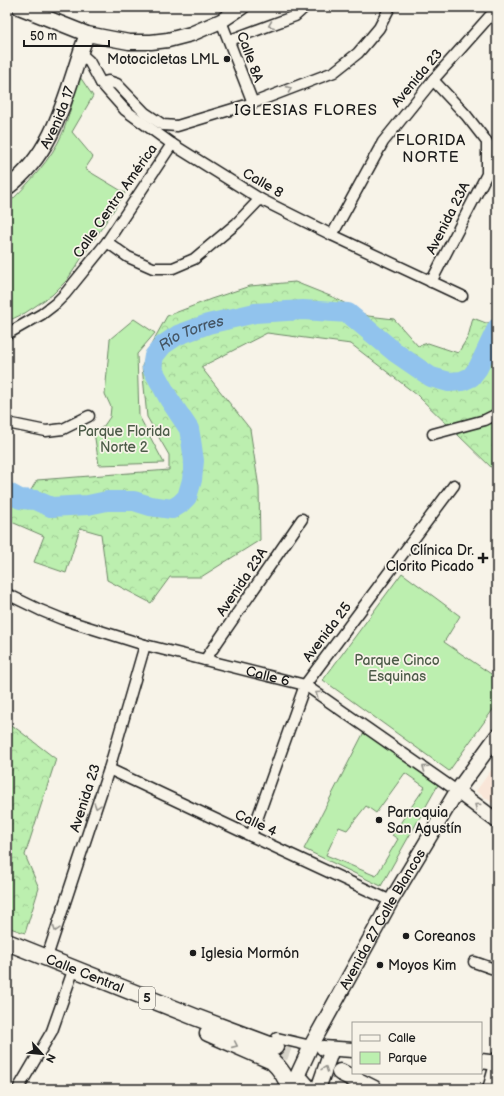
<svg xmlns="http://www.w3.org/2000/svg" width="504" height="1096" viewBox="0 0 504 1096" font-family="'Balsamiq Sans',sans-serif">
<defs>
<pattern id="forest-crowns" width="20" height="18" patternUnits="userSpaceOnUse"><rect width="20" height="18" fill="#bcefaf"/><path d="M2 6a3 3 0 1 1 6 0M12 15a3 3 0 1 1 6 0" fill="none" stroke="#a1cc96"/></pattern>
</defs>
<rect width="100%" height="100%" fill="#f7f3e8"/>
<filter id="ink" filterUnits="userSpaceOnUse"><feTurbulence type="fractalNoise" baseFrequency=".025" numOctaves="2"/><feDisplacementMap in="SourceGraphic" scale="8" xChannelSelector="R" yChannelSelector="G"/><feConvolveMatrix kernelMatrix="1 2 1 2 8 2 1 2 1" color-interpolation-filters="sRGB"/></filter>
<g filter="url(#ink)">
<!-- built -->
<polygon fill="#f9e6d8" points="497,762 497,806 476,791"/>
<!-- forest -->
<g fill="url(#forest-crowns)" stroke="#6c8666">
<polygon points="295,282 335,298 368,316 394,319 418,346 428,343 458,353 468,337 473,318 486,323 497,322 497,469 495,471 417,395 351,344 267,333 201,367 250,429 259,488 260,540 201,577 170,577 151,603 107,580 101,534 80,528 66,573 34,562 44,536 7,520 7,487 28,495 37,480 169,470 169,455 147,417 142,366 152,343 167,316 211,299 250,286"/>
<polygon points="7,724 17,729 56,759 25,855 39,888 25,933 7,927"/>
</g>
<!-- green -->
<g fill="#bcefaf" stroke="#6c8666" fill-rule="evenodd">
<path d="M80,77l13,19 -21,36 21,25 -8,12 40,24 -58,87 -15,15 -27,18 -15,7 -3,-6v-109c20,-20 45,-46 56,-73 7,-18 11,-37 17,-55z"/>
<polygon points="134,319 155,333 137,354 139,416 164,463 99,465 94,432 103,427 110,417 111,407 105,394 110,339"/>
<polygon points="402,573 460,616 444,642 497,678 497,704 449,771 323,680"/>
<path d="M364,732l74,53 -57,101 -77,-37zM405,773l20,14 -33,48 6,4 -22,37 -50,-21 13,-28 8,3 19,-24 10,7z"/>
</g>
<g fill="none" stroke-linecap="round" stroke-linejoin="round">
<!-- river -->
<path stroke="#91c3ed" stroke-width="20" id="s1" d="M7,492l13,7 15,1 16,7 37,-2 19,-4h27l16,5 22,3 8,-5 7,-7 5,-17 2,-19 -3,-21 -2,-11 -20,-30 -17,-31 2,-12 9,-11 15,-10 30,-11 47,-11 48,-3 45,3 48,40 35,24 18,5 13,-1 9,-4 7,-9 19,-40"/>
<!-- primary-tunnel -->
<polyline stroke="#d6d3c9" stroke-width="16" stroke-dasharray="16 8" stroke-linecap="butt" points="275,1047 340,1072"/>
<!-- street casing -->
<g stroke="#1c1c1c" stroke-width="13">
<g id="street">
<polyline points="221,21 253,103"/>
<polyline points="230,40 295,16 305,7"/>
<polyline points="80,53 89,61 101,83 125,110 172,144 260,199 332,235 462,296"/>
<polyline points="101,83 108,81 117,84 145,113 163,125 177,126 253,103 334,72 358,53 379,28 390,7"/>
<polyline points="332,235 383,142 433,80 497,8"/>
<polyline points="107,242 128,257 153,268 173,268 194,259 237,223 260,199"/>
<polyline points="431,282 487,174 487,142 466,115 433,80"/>
<polyline points="7,334 42,314 55,304 65,294 107,242 172,144"/>
<polyline points="7,423 46,431 63,429 89,416"/>
<polyline points="433,434 485,420 497,414"/>
<path id="s2" d="M7,594l33,16 22,9 83,26 160,40 152,106"/>
<polyline points="205,660 302,519"/>
<polyline points="109,769 251,836 391,901"/>
<polyline points="251,836 305,685 454,485"/>
<polyline points="47,957 109,769 145,645"/>
<polyline points="474,962 497,970"/>
<polyline points="277,1038 311,1046"/>
<polyline points="298,1072 313,1089"/>
<polyline points="18,1089 52,1031 74,968"/>
<polyline points="488,1089 497,1057"/>
</g>
</g>
<!-- secondary casing -->
<g stroke="#1c1c1c" stroke-width="17">
<g id="secondary">
<polyline points="19,7 87,34 129,42 151,42 168,40 191,34 221,21 242,7"/>
<path id="s3" d="M7,188c51,-39 59,-98 80,-154"/>
<polyline points="457,791 497,821"/>
<polyline points="323,1048 353,1050"/>
<polyline points="481,1061 497,1063"/>
<path id="s4" d="M291,1089l20,-43 80,-145 66,-110 40,-55"/>
<polyline points="318,1089 332,1049"/>
</g>
</g>
<!-- primary casing -->
<g stroke="#1c1c1c" stroke-width="19">
<g id="primary">
<path id="s5" d="M7,942l188,75 80,30"/>
<path d="M208,1033l64,28c9,8 14,16 18,28"/>
<polyline points="340,1072 374,1089"/>
</g>
</g>
<!-- street -->
<use href="#street" stroke="#f7f3e8" stroke-width="10"/>
<!-- secondary -->
<use href="#secondary" stroke="#f7f3e8" stroke-width="14"/>
<!-- primary -->
<use href="#primary" stroke="#f7f3e8" stroke-width="16"/>
</g>
<!-- one-way arrows -->
<defs><path id="oneway-chevron" d="M-2-3.5L2.5 0L-2 3.5" fill="none" stroke-width="1.6" stroke-linecap="round" stroke-linejoin="round"/></defs>
<g stroke="#94928c">
<use href="#oneway-chevron" transform="translate(271 25) rotate(158)"/>
<use href="#oneway-chevron" transform="translate(289 89) rotate(-21)"/>
<use href="#oneway-chevron" transform="translate(318 694) rotate(-145)"/>
<use href="#oneway-chevron" transform="translate(425 768) rotate(-145)"/>
<use href="#oneway-chevron" transform="translate(97 806) rotate(108)"/>
<use href="#oneway-chevron" transform="translate(477 806) rotate(-143)"/>
<use href="#oneway-chevron" transform="translate(56 929) rotate(108)"/>
<use href="#oneway-chevron" transform="translate(235 1045) rotate(24)"/>
<use href="#oneway-chevron" transform="translate(325 1069) rotate(-70)"/>
</g>
</g>
<!-- markers -->
<g fill="#1c1c1c" stroke="#f7f3e8" stroke-width="1.5">
<circle cx="227" cy="59" r="4"/>
<path d="M481 552h4v4h4v4h-4v4h-4v-4h-4v-4h4z"/>
<circle cx="379" cy="820" r="4"/>
<circle cx="406" cy="936" r="4"/>
<circle cx="193" cy="953" r="4"/>
<circle cx="380" cy="965" r="4"/>
</g>
<g text-anchor="middle" dominant-baseline="central" stroke-width="3.5" stroke-linejoin="round" paint-order="stroke">
<!-- shield labels -->
<rect fill="#f7f3e8" stroke="#5e5c59" stroke-width="1" x="139" y="987" width="16" height="22" rx="3"/>
<g font-size="13" font-weight="bold" fill="#1c1c1c">
<text x="147" y="998">5</text>
</g>
<!-- street labels -->
<g font-size="14" fill="#1c1c1c" stroke="#f7f3e8">
<text transform="translate(250 57) rotate(70)">Calle 8A</text>
<text transform="translate(417 78) rotate(-50)">Avenida 23</text>
<text stroke="none"><textPath href="#s3" startOffset="88">Avenida 17</textPath></text>
<text transform="translate(263 183) rotate(30)">Calle 8</text>
<text transform="translate(115 201) rotate(-55)">Calle Centro América</text>
<text transform="translate(448 218) rotate(-63)">Avenida 23A</text>
<text transform="translate(242 582) rotate(-56)">Avenida 23A</text>
<text transform="translate(327 632) rotate(-53)">Avenida 25</text>
<text stroke="none"><textPath href="#s2" startOffset="274">Calle 6</textPath></text>
<text transform="translate(85 798) rotate(-72)">Avenida 23</text>
<text transform="translate(256 823) rotate(25)">Calle 4</text>
<text stroke="none"><textPath href="#s4" startOffset="193">Avenida 27 Calle Blancos</textPath></text>
<text stroke="none"><textPath href="#s5" startOffset="84">Calle Central</textPath></text>
</g>
<!-- poi labels -->
<g font-size="14" fill="#1c1c1c" stroke="#f7f3e8" text-anchor="start">
<text x="219" y="59" text-anchor="end">Motocicletas LML</text>
<text x="474" y="550" text-anchor="end">Clínica Dr.<tspan x="474" dy="16">Clorito Picado</tspan></text>
<text x="387" y="812">Parroquia<tspan x="387" dy="16">San Agustín</tspan></text>
<text x="414" y="936">Coreanos</text>
<text x="201" y="953">Iglesia Mormón</text>
<text x="388" y="965">Moyos Kim</text>
</g>
<!-- park labels -->
<g font-size="14" fill="#4c5b48" stroke="#f7f3e8">
<text x="124" y="431">Parque Florida<tspan x="124" dy="16">Norte 2</tspan></text>
<text x="397" y="660">Parque Cinco<tspan x="397" dy="16">Esquinas</tspan></text>
</g>
<!-- neighbourhood labels -->
<g font-size="15" letter-spacing="1" fill="#1c1c1c" stroke="#f7f3e8">
<text x="306" y="110">IGLESIAS FLORES</text>
<text x="431" y="140">FLORIDA<tspan x="431" dy="17">NORTE</tspan></text>
</g>
<!-- water labels -->
<g font-size="15" font-style="italic" fill="#455665" stroke="#f7f3e8">
<text stroke="none"><textPath href="#s1" startOffset="387">Río Torres</textPath></text>
</g>
</g>
<!-- margin -->
<rect width="504" height="1096" fill="none" stroke="#f7f3e8" stroke-width="24"/>
<rect x="12" y="12" width="480" height="1072" fill="none" stroke="#1c1c1c" stroke-width="1.5" filter="url(#ink)"/>
<!-- legend -->
<rect x="352" y="1022" width="130" height="52" fill="#f7f3e8" stroke="#9f9d96"/>
<rect x="360" y="1035" width="20" height="6" fill="#f7f3e8" stroke="#9f9d96"/>
<text x="388" y="1042" font-size="12" fill="#1c1c1c">Calle</text>
<rect x="360" y="1052" width="20" height="12" fill="#bcefaf" stroke="#9f9d96"/>
<text x="388" y="1062" font-size="12" fill="#1c1c1c">Parque</text>
<!-- north arrow -->
<g transform="translate(42 1054) rotate(117)" stroke="#f7f3e8" stroke-width="3" paint-order="stroke">
<path d="M0-3L7 15L0 10L-7 15Z" fill="#1c1c1c"/>
<text y="-6" font-size="11" font-weight="bold" text-anchor="middle" fill="#1c1c1c">N</text>
</g>
<!-- scale -->
<path d="M24 40v6h85v-6" fill="none" stroke="#1c1c1c" stroke-width="2"/>
<text x="30" y="40" font-size="12" fill="#1c1c1c" stroke="#f7f3e8" stroke-width="3" paint-order="stroke">50 m</text>
</svg>
